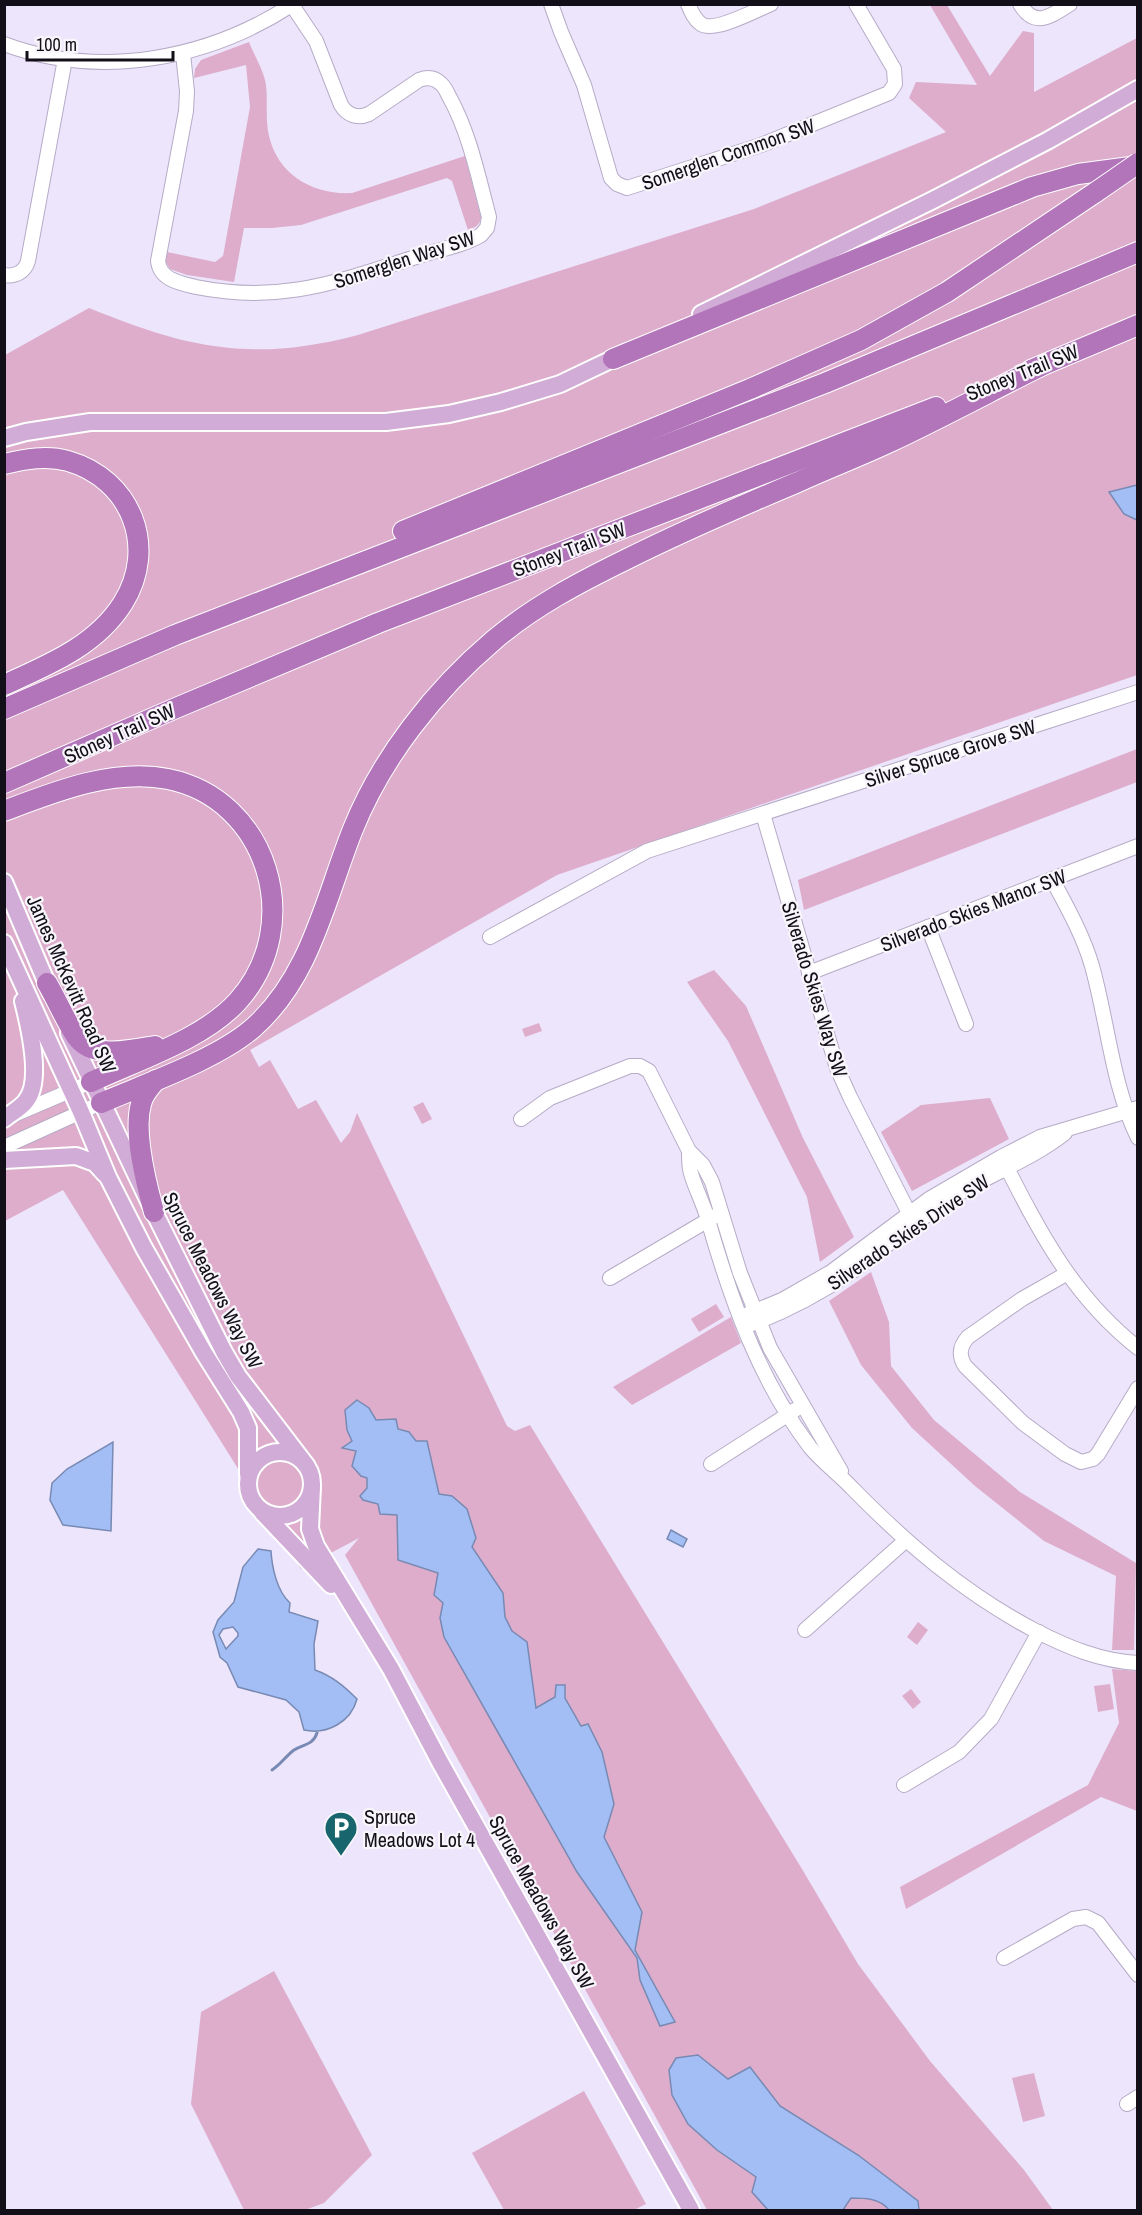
<svg xmlns="http://www.w3.org/2000/svg" width="1142" height="2215" viewBox="0 0 1142 2215" font-family="'Archivo Narrow',sans-serif">
<rect width="100%" height="100%" fill="#ede5fc"/>
<!-- green -->
<g fill="#ddadcb">
<path d="M930,5h17l43,71 33,-45 11,2v59l103,-54v637l-580,200 -307,175 9,17 11,-7 28,49 18,-9 25,43 9,-11 7,-19 150,313 8,5 15,-6 272,444 56,95 72,97 94,109 29,40h-346l-362,-655 14,-17 -58,31 -238,-379 -58,31v-866l84,-47c98,40 163,55 269,27l396,-126 192,-77 -37,-34 7,-16 61,3z"/>
<path d="M249,42c5,13 15,29 17,43 2,17 -1,34 3,51 9,39 44,59 83,57l113,-37 16,61c-1,8 -5,10 -13,13l-16,-49 -5,-3 -146,47 -29,3h-28l-10,54 -47,-7 -17,-6 -5,-8 2,-9 48,10 8,-6 27,-149 -4,-42 -52,13 1,-9 6,-9z"/>
<polygon points="1137,749 1137,782 804,910 798,880"/>
<polygon points="714,970 746,1006 803,1138 854,1237 820,1262 807,1197 728,1041 687,982"/>
<polygon points="539,1023 542,1031 525,1037 522,1029"/>
<polygon points="990,1098 1009,1139 912,1191 881,1132 921,1105"/>
<polygon points="423,1102 432,1119 422,1124 413,1107"/>
<polygon points="871,1272 889,1322 891,1366 934,1420 1020,1492 1136,1563 1134,1650 1112,1650 1116,1576 1044,1541 975,1486 912,1428 861,1365 829,1301"/>
<polygon points="716,1304 724,1317 699,1332 691,1319"/>
<polygon points="731,1317 741,1343 632,1405 613,1387"/>
<polygon points="918,1622 928,1630 917,1645 907,1637"/>
<polygon points="1112,1669 1137,1671 1137,1811 1101,1797 906,1909 900,1887 1088,1785 1119,1723"/>
<polygon points="1110,1684 1114,1709 1098,1712 1094,1686"/>
<polygon points="911,1689 921,1702 913,1709 902,1696"/>
<polygon points="274,1971 372,2155 324,2203 305,2210 244,2210 191,2104 201,2012"/>
<polygon points="1034,2073 1045,2116 1023,2122 1012,2078"/>
<polygon points="584,2091 646,2204 634,2210 504,2210 472,2153"/>
</g>
<!-- water -->
<g fill="#a3bef5" stroke="#788ab3" stroke-width="1.5" fill-rule="evenodd">
<polygon points="1137,485 1138,485 1137,520 1124,514 1109,492"/>
<polygon points="357,1400 369,1408 376,1420 396,1419 398,1429 409,1432 416,1441 427,1441 439,1494 452,1496 467,1509 476,1538 472,1547 503,1593 505,1617 512,1631 527,1642 536,1708 555,1697 556,1685 565,1685 565,1698 581,1726 588,1724 602,1752 614,1804 604,1837 642,1912 635,1950 675,2022 660,2026 640,1980 637,1958 577,1872 444,1637 440,1618 443,1603 434,1595 438,1573 398,1560 397,1515 380,1514 378,1504 363,1500 360,1496 367,1488 367,1478 361,1476 352,1466 356,1451 342,1448 352,1441 347,1430 345,1410"/>
<polygon points="113,1442 111,1531 63,1525 50,1500 52,1483 67,1469"/>
<polygon points="671,1530 687,1539 683,1547 667,1539"/>
<path d="M258,1549l13,2c1,17 6,40 19,52l-1,9 29,9 -4,23 1,26c17,6 29,16 42,29 -6,23 -30,36 -53,31l-5,-18 -13,-12 -48,-13 -11,-24 -7,-6 -7,-25 5,-12 16,-18 9,-35zM233,1627l5,6v3l-12,13 -7,-14 4,-6z"/>
<path d="M698,2055l30,24 22,-12 30,39 78,49 60,46 1,9h-30c-9,-12 -25,-12 -38,-12l-8,12h-75l-16,-18 4,-15 -39,-27 -29,-26 -16,-29 -3,-25 7,-12z"/>
</g>
<g fill="none" stroke-linecap="round" stroke-linejoin="round">
<!-- stream -->
<path stroke="#788ab3" stroke-width="3" d="M272,1770c9,-6 14,-14 22,-20 10,-6 19,-5 23,-17"/>
<!-- minor casing -->
<g stroke="#b6abc6" stroke-width="16">
<g id="minor">
<polyline points="551,4 561,32 584,85 611,178 617,184 627,188 761,145 889,93 895,84 894,69 856,4"/>
<path d="M688,4c3,7 6,15 13,20 13,9 55,-14 70,-20"/>
<path d="M1020,4c15,25 31,12 50,0"/>
<path d="M4,44c97,36 205,15 289,-40"/>
<path d="M183,54l4,37 -1,20 -28,150c2,19 22,22 38,26 85,17 140,-5 220,-30 21,-7 47,-11 65,-22l6,-7 2,-11c-11,-41 -19,-82 -39,-119 -3,-5 -5,-12 -10,-15 -6,-6 -13,-6 -21,-3l-50,34c-12,5 -22,1 -28,-9l-25,-64 -24,-36"/>
<path d="M4,275c11,2 21,-3 24,-14l37,-202"/>
<polyline points="763,814 837,1068 850,1097 914,1223"/>
<path d="M1052,879c15,28 31,56 40,87 16,57 20,119 46,172"/>
<polyline points="928,927 966,1024"/>
<polyline points="490,937 647,851 1138,692"/>
<polyline points="809,973 1138,846"/>
<polyline points="16,1114 91,1082"/>
<polyline points="521,1119 550,1098 630,1066 640,1066 649,1071 689,1151 703,1165 712,1182 740,1273 770,1348 841,1471"/>
<polyline points="4,1147 101,1103"/>
<path d="M689,1151c0,6 0,12 1,18 2,13 14,35 18,51 23,80 51,160 102,227 12,15 29,27 42,41 55,56 112,105 182,142 33,17 66,31 104,33"/>
<path d="M1002,1158c37,73 70,138 136,190"/>
<path d="M1066,1274l-44,25 -54,38c-8,9 -10,18 -3,29l58,57 42,31 16,8 12,-3 5,-5 40,-66"/>
<polyline points="610,1278 715,1216"/>
<polyline points="748,1314 782,1300 831,1272 929,1199 1001,1157 1040,1137 1138,1108"/>
<path d="M752,1324c35,-13 67,-30 98,-51 33,-24 65,-51 100,-74 37,-24 81,-39 115,-66"/>
<polyline points="711,1464 795,1410"/>
<polyline points="805,1630 905,1541"/>
<polyline points="904,1785 959,1752 991,1719 1039,1632"/>
<polyline points="1004,1958 1073,1919 1086,1917 1098,1923 1138,1975"/>
<polyline points="1127,2104 1138,2097"/>
</g>
</g>
<!-- major casing -->
<g stroke="#fff" stroke-width="20">
<g id="major">
<polyline points="701,314 933,200 1047,141 1138,89"/>
<polyline points="4,438 26,432 90,422 386,422 449,414 501,402 560,384 625,353"/>
<polyline points="4,882 51,993"/>
<polyline points="4,943 81,1112 108,1177 144,1248 204,1353 241,1412 248,1428 248,1474"/>
<polyline points="69,1033 154,1212 224,1352 238,1376 306,1465"/>
<path d="M4,1119c7,-6 17,-11 22,-18 17,-20 3,-76 -3,-100"/>
<polyline points="4,1160 76,1156 95,1163 105,1174"/>
<circle cx="280" cy="1484" r="32"/>
<polyline points="312,1486 310,1529 316,1546 391,1669 440,1762 691,2210"/>
<polyline points="262,1512 331,1585"/>
</g>
</g>
<!-- highway casing -->
<g stroke="#fff" stroke-width="22">
<g id="highway">
<polyline points="613,359 1032,187 1078,174 1138,166"/>
<polyline points="1031,370 1138,325"/>
<path d="M4,464c21,-5 43,-9 64,-3 63,18 90,86 55,142 -27,43 -75,62 -119,82"/>
<polyline points="403,531 750,389 861,340 947,292 1096,192"/>
<polyline points="4,709 175,635 825,383 1138,252"/>
<polyline points="4,783 176,708 378,623 936,407"/>
<path d="M4,811c50,-19 109,-43 164,-32 100,20 138,146 70,222 -34,38 -100,59 -147,81"/>
<path d="M47,983c10,17 18,37 29,53 16,24 56,14 79,10"/>
<path d="M101,1103c44,-19 117,-44 152,-75 58,-51 72,-129 100,-199 29,-72 82,-139 141,-189 40,-34 86,-58 133,-81 56,-28 114,-53 171,-77 31,-14 62,-26 92,-40 51,-24 101,-51 151,-76"/>
<path d="M154,1212c-8,-29 -21,-79 -13,-108 2,-10 9,-17 15,-24"/>
</g>
</g>
<!-- minor -->
<use href="#minor" stroke="#fff" stroke-width="14"/>
<!-- major -->
<use href="#major" stroke="#d1acd6" stroke-width="16"/>
<!-- highway -->
<use href="#highway" stroke="#b275ba" stroke-width="20"/>
<!-- highway-bridge casing -->
<g stroke="#fff" stroke-width="22" stroke-linecap="butt">
<polyline id="highway-bridge" points="1096,192 1138,163"/>
</g>
<!-- highway-bridge -->
<use href="#highway-bridge" stroke="#b275ba" stroke-width="20"/>
</g>
<!-- icons -->
<defs>
<g id="parking-pin" transform="scale(1.725)"><path d="M0 17L-7.5 6A9.5 9.5 0 1 1 7.5 6Z" fill="#18656e" stroke="#f8f5fb"/><path d="M-3.5-5.5H1a3.5 3.5 0 0 1 0 7H-1V5.5H-3.5ZM-1-3.4V-.6H.8a1.4 1.4 0 0 0 0-2.8Z" fill="#fff"/></g>
</defs>
<g fill-rule="evenodd">
<use href="#parking-pin" x="341" y="1828"/>
</g>
<g text-anchor="middle" dominant-baseline="central" stroke-width="4.5" stroke-linejoin="round" paint-order="stroke">
<!-- street labels -->
<g font-size="20" fill="#130f18" stroke="#f8f5fb">
<text transform="translate(728 154) rotate(-19)">Somerglen Common SW</text>
<text transform="translate(404 259) rotate(-18)">Somerglen Way SW</text>
<text transform="translate(1022 372) rotate(-22)">Stoney Trail SW</text>
<text transform="translate(569 549) rotate(-21)">Stoney Trail SW</text>
<text transform="translate(119 733) rotate(-24)">Stoney Trail SW</text>
<text transform="translate(950 753) rotate(-18)">Silver Spruce Grove SW</text>
<text transform="translate(973 910) rotate(-21)">Silverado Skies Manor SW</text>
<text transform="translate(72 984) rotate(66)">James McKevitt Road SW</text>
<text transform="translate(815 989) rotate(73)">Silverado Skies Way SW</text>
<text transform="translate(908 1232) rotate(-34)">Silverado Skies Drive SW</text>
<text transform="translate(213 1280) rotate(63)">Spruce Meadows Way SW</text>
<text transform="translate(542 1902) rotate(61)">Spruce Meadows Way SW</text>
</g>
<!-- poi labels -->
<g font-size="20" fill="#130f18" stroke="#f8f5fb" text-anchor="start">
<text x="364" y="1816">Spruce<tspan x="364" dy="23">Meadows Lot 4</tspan></text>
</g>
</g>
<!-- border -->
<rect width="1142" height="2215" fill="none" stroke="#130f18" stroke-width="12"/>
<!-- scale -->
<path d="M27 51v9h146v-9" fill="none" stroke="#130f18" stroke-width="3"/>
<text x="36" y="51" font-size="18" fill="#130f18" stroke="#f8f5fb" stroke-width="4.5" paint-order="stroke">100 m</text>
</svg>
